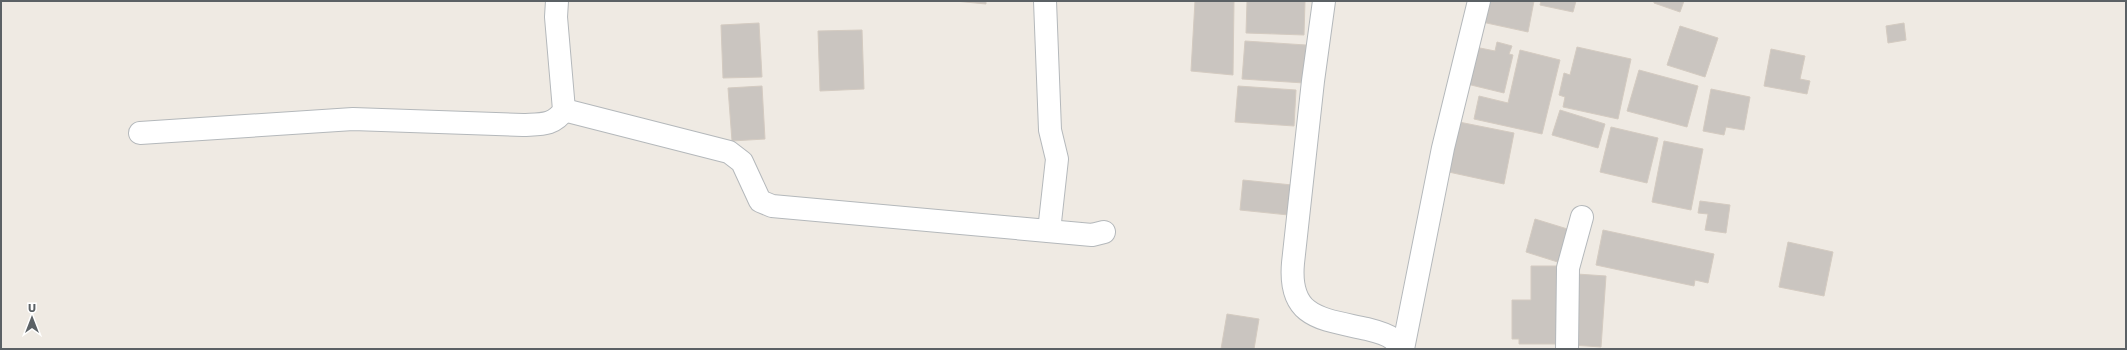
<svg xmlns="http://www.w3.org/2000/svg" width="2127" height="350" viewBox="0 0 2127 350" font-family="'Golos Text',sans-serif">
<rect width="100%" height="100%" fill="#efeae3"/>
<!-- building -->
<g fill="#cac5c0" stroke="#d4cbc1">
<polygon points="955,1 986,1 986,4"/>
<polygon points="1195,1 1234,1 1233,75 1191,71"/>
<polygon points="1247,1 1305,1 1304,35 1246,33"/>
<polygon points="1487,1 1534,1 1528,32 1482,22"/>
<polygon points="1541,1 1576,1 1573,12 1540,5"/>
<polygon points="1654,1 1684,1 1680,12 1654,3"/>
<polygon points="759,23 762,77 723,78 721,25"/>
<polygon points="1904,23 1906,40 1888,43 1886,26"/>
<polygon points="1680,26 1718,38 1705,77 1667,65"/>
<polygon points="862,30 864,89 820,91 818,31"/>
<polygon points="1245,41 1306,45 1304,83 1242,79"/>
<polygon points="1497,42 1512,46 1509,54 1513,55 1504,93 1467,84 1475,47 1495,51"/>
<polygon points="1577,47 1631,59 1618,119 1563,107 1565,97 1559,95 1564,73 1570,75"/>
<polygon points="1771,49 1805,56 1800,79 1810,81 1807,94 1764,86"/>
<polygon points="1520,50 1560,60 1542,134 1474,119 1479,96 1508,103"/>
<polygon points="1639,70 1698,86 1687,127 1627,111"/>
<polygon points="762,86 765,139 732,141 728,88"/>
<polygon points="1238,86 1296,90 1294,126 1235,122"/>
<polygon points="1711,89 1750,97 1744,130 1726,127 1724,135 1703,131"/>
<polygon points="1560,110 1605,124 1598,148 1552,135"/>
<polygon points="1454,121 1514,133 1504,184 1444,171"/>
<polygon points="1611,127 1658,138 1647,183 1600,172"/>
<polygon points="1664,141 1703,149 1691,210 1652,202"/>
<polygon points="1243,180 1302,186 1298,216 1240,210"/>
<polygon points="1700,201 1730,205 1726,233 1705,230 1708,214 1698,213"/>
<polygon points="1535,219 1574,231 1564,264 1526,252"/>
<polygon points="1603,230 1714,254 1708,283 1695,280 1694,286 1596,265"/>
<polygon points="1788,242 1833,252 1824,296 1779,287"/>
<polygon points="1531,266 1562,266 1562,344 1519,344 1519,339 1512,339 1512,300 1531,300"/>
<polygon points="1577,274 1606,276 1601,347 1572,345"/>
<polygon points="1227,314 1259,319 1254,349 1221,349"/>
</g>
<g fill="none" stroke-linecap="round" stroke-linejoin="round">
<!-- minor casing -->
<g stroke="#b4b8bb" stroke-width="24">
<g id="minor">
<polyline points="1045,1 1050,130 1057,159 1049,231"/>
<path d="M1324,1l-11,80 -20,182c-5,56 30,56 74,66 8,2 20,5 26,10 3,3 5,7 7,10"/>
<polyline points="564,110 729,152 742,162 760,201 772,206 1092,235 1104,232"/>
<path d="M140,133l213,-14 170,6c17,-1 31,1 41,-15l-8,-93 1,-16"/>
<polyline points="1403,349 1443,148 1479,1"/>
<polyline points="1567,349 1568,268 1582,217"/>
</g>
</g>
<!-- minor -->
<use href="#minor" stroke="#fff" stroke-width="22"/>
</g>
<!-- border -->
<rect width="2127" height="350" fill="none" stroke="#5b6165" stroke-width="4"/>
<!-- north arrow -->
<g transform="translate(32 318)" stroke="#ffffff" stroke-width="3" paint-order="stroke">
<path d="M0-3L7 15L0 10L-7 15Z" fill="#5b6165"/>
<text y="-6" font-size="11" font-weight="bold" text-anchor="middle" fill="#5b6165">U</text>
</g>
</svg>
